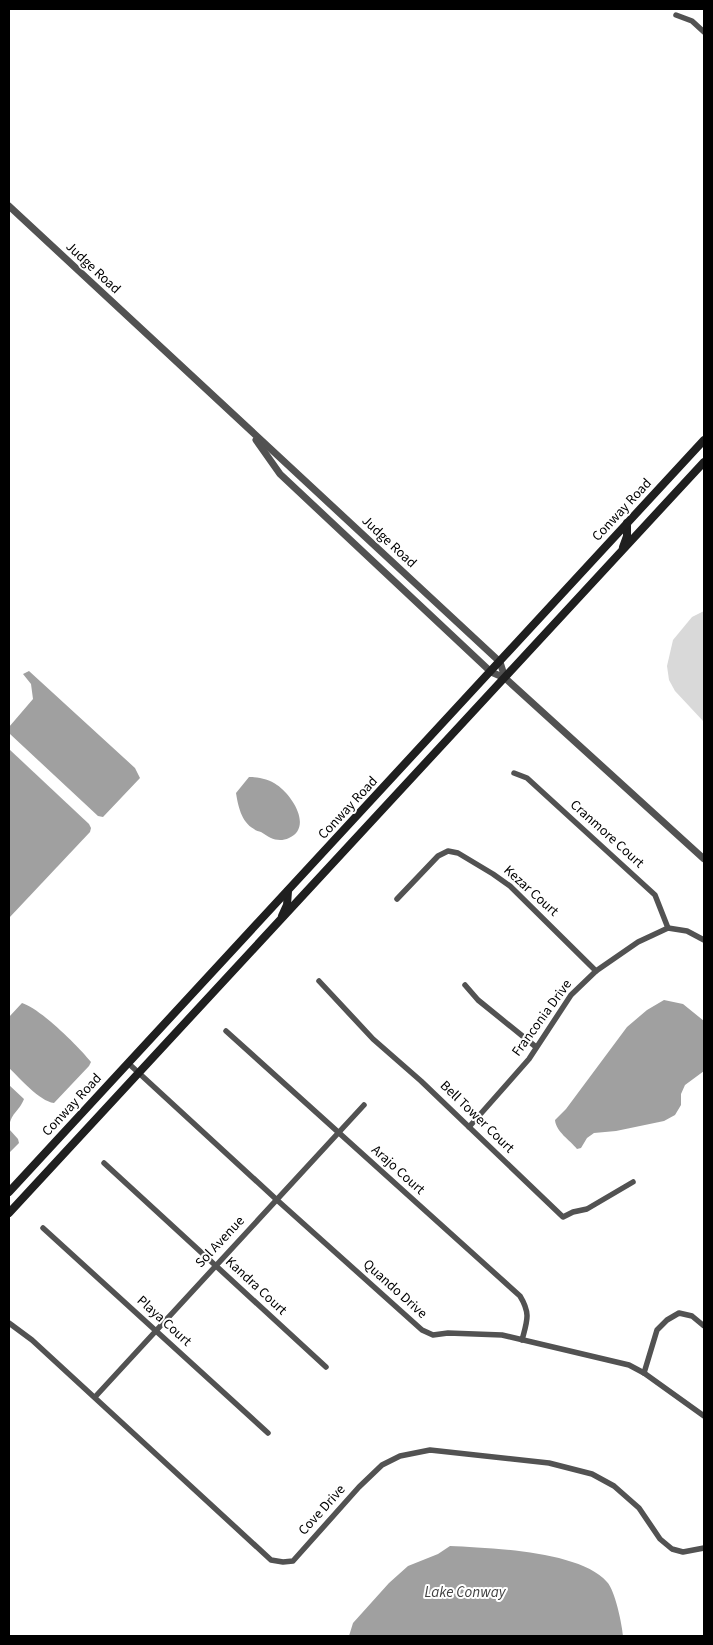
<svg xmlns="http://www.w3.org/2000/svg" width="713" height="1645" viewBox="0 0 713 1645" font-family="'Source Sans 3',sans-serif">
<rect width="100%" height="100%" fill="#fff"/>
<!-- green -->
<polygon fill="#d9d9d9" points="704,611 704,722 675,691 669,680 667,666 673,640 692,617"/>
<!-- water -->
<g fill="#a0a0a0">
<polygon points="29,671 135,768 140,778 103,817 98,816 10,734 9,727 33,699 31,684 23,674"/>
<polygon points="9,749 89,824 91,828 90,832 9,918"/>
<path d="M249,777c9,0 20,2 28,8 15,10 36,42 12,53 -11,5 -19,0 -28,-6 -2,-1 -5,-1 -7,-3 -13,-7 -16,-24 -18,-36z"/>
<path d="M664,1000l19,4 21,17v50l-19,14 -4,9v11l-6,10 -11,6 -48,10 -22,2 -7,5 -6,10 -4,1c-7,-9 -21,-17 -22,-29l11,-11 61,-82 20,-17z"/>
<path d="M22,1003c19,6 56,43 69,59l-2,4 -35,37c-15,-2 -34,-25 -45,-35v-51z"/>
<path d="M9,1085l15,14c-5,13 -14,14 -15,30l9,10 1,4 -10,10z"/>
<path d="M450,1546c40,2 130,5 157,36 8,8 15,42 16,54h-274l4,-13 36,-40 19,-17 30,-12z"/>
</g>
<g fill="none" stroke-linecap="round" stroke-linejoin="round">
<!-- minor -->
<g stroke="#525252" stroke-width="5.5">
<polyline points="676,15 692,21 704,32"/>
<polyline points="514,773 527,778 655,895 668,928"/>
<polyline points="397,899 438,856 448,851 458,853 493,874 510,886 596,971"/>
<polyline points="319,981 373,1039 421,1081 563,1217 573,1212 587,1209 633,1182"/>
<polyline points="465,985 478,1000 536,1047"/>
<path d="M226,1031l294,265c11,18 7,25 2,44"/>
<polyline points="128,1063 277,1200 422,1330 433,1335 448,1333 502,1335 629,1365 644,1373 704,1416"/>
<polyline points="469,1127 529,1059 571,995 596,971 638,942 668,928 687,931 704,940"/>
<polyline points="104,1163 326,1367"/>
<polyline points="43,1228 268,1433"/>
<polyline points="9,1323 32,1340 271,1560 283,1562 293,1561 359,1487 382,1465 400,1456 430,1450 549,1463 592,1474 614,1486 639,1508 660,1539 672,1549 683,1552 704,1548"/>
<polyline points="644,1373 657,1330 667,1320 679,1313 692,1316 704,1326"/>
<polyline points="95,1397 364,1105"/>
</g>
<!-- tertiary -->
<g stroke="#525252" stroke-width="7">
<polyline points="9,206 500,662 505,678"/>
<polyline points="256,440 280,474 491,672 505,678 704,859"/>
</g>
<!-- secondary -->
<g stroke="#1f1f1f" stroke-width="8">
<polyline points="623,547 627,536 627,523"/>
<polyline points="282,916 287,905 288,891"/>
<polyline points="9,1192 704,440"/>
<polyline points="9,1213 704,462"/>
</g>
</g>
<g text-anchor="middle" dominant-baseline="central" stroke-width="4" stroke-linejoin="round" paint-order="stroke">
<!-- street labels -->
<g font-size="14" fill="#000" stroke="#fff">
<text transform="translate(93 268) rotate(43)">Judge Road</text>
<text transform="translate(622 510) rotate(-47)">Conway Road</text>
<text transform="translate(389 542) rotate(43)">Judge Road</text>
<text transform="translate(348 808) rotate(-47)">Conway Road</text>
<text transform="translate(607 834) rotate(42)">Cranmore Court</text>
<text transform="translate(531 891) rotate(42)">Kezar Court</text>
<text transform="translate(542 1018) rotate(-54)">Franconia Drive</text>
<text transform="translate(72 1105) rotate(-47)">Conway Road</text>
<text transform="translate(477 1117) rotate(44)">Bell Tower Court</text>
<text transform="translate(398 1170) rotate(42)">Arajo Court</text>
<text transform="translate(220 1242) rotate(-47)">Sol Avenue</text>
<text transform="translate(256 1286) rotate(43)">Kandra Court</text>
<text transform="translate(395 1289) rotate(42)">Quando Drive</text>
<text transform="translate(164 1321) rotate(42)">Playa Court</text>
<text transform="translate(322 1510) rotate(-48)">Cove Drive</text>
</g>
<!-- water labels -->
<g font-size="15" font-style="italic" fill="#414141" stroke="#fff">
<text x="465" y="1592">Lake Conway</text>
</g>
</g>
<!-- border -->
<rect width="713" height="1645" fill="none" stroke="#000000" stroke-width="20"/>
</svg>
